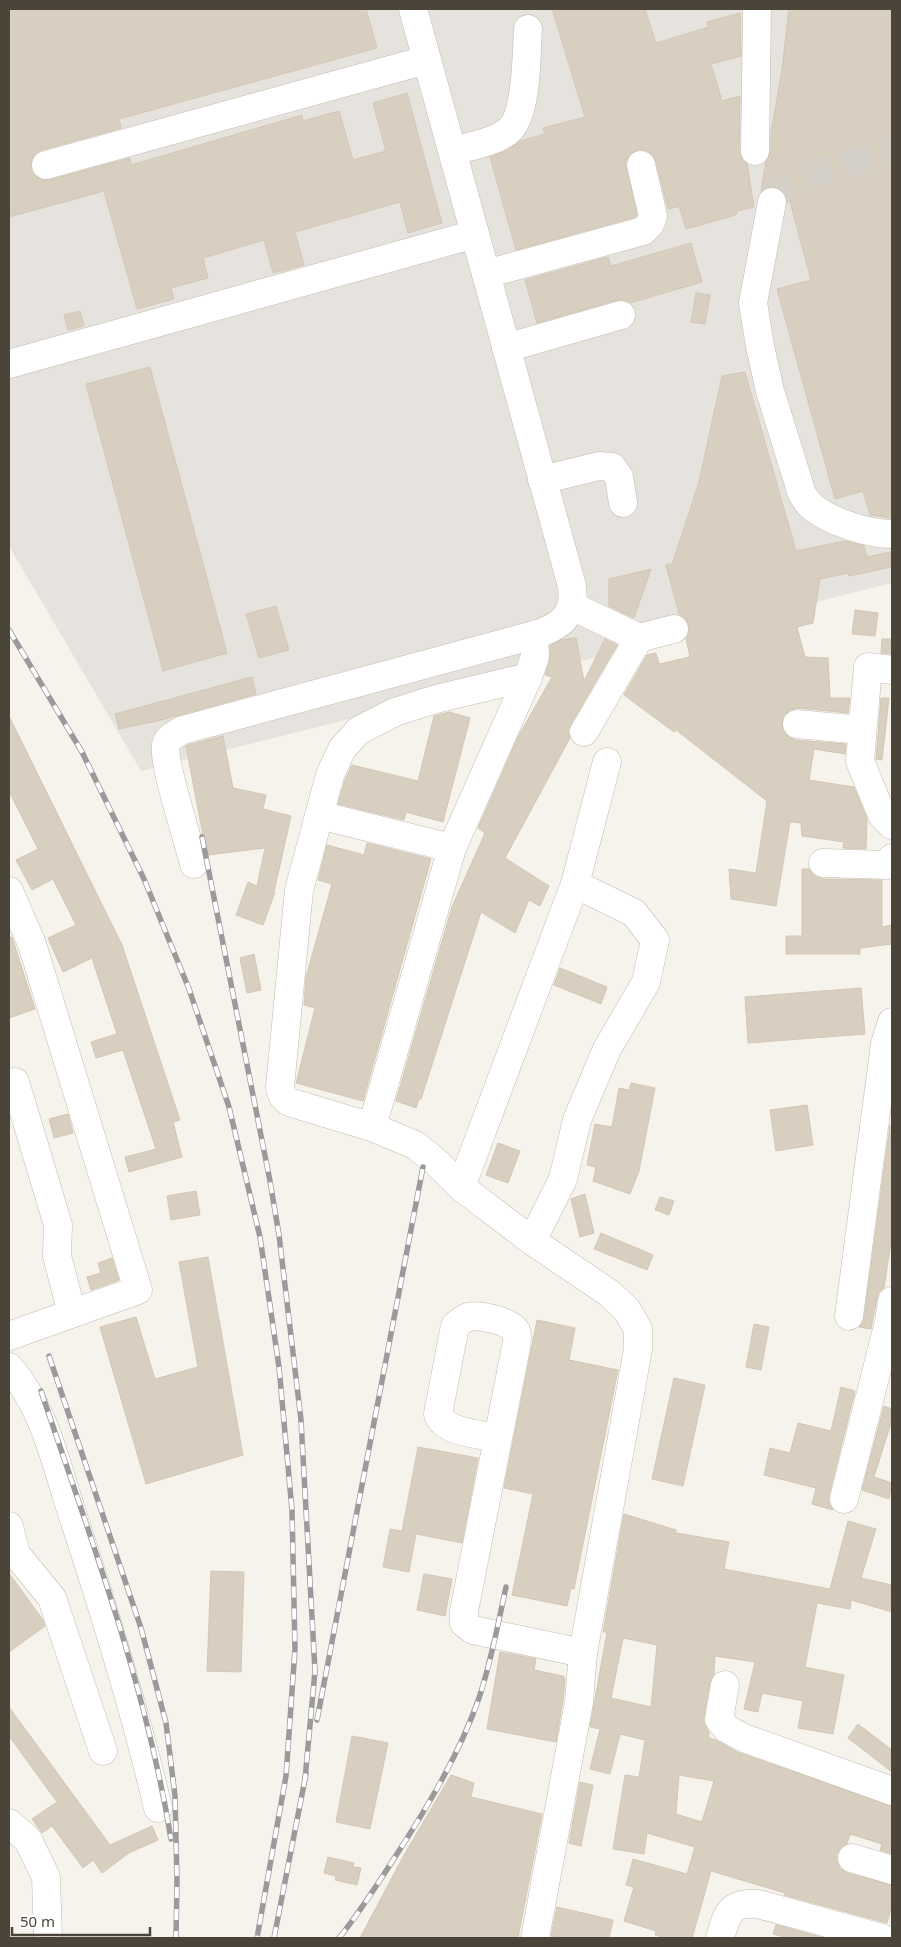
<svg xmlns="http://www.w3.org/2000/svg" width="901" height="1947" viewBox="0 0 901 1947" font-family="'Noto Sans',sans-serif">
<rect width="100%" height="100%" fill="#f6f3ec"/>
<!-- industrial -->
<polygon fill="#e6e2dd" points="9,9 892,9 892,583 141,771 9,546"/>
<!-- building -->
<g fill="#d8cfc1" stroke="#d3c7b4" fill-rule="evenodd">
<polygon points="9,9 366,9 377,48 119,119 121,128 41,150 35,154 31,161 31,170 35,176 43,180 50,180 130,158 131,165 302,115 303,121 339,111 353,160 386,151 373,103 407,93 442,223 408,233 400,202 295,232 304,265 273,273 264,240 203,258 208,278 171,288 174,299 137,309 104,191 9,217"/>
<polygon points="552,9 645,9 656,43 709,27 707,22 740,13 741,56 711,64 722,101 740,96 739,151 742,159 747,164 754,207 737,211 736,215 686,229 679,206 668,209 656,161 653,155 646,150 638,150 630,154 625,162 637,215 635,217 516,250 490,157 508,150 520,141 545,134 543,128 585,117"/>
<polygon points="789,9 892,9 892,518 870,515 863,491 835,499 777,289 811,280 789,198 787,198 782,191 775,187 767,187 761,191 766,161 771,151 771,133 782,70"/>
<polygon points="691,243 702,282 630,303 624,300 617,300 537,323 525,280 608,257 611,266"/>
<polygon points="696,293 710,295 705,324 691,322"/>
<polygon points="80,311 84,326 68,330 64,315"/>
<polygon points="150,367 227,653 163,671 86,384"/>
<polygon points="745,372 796,551 845,541 864,546 867,557 891,552 892,560 892,567 849,576 848,573 820,579 813,623 797,627 805,657 828,658 830,698 850,698 848,713 798,708 791,710 784,715 782,722 783,730 788,736 796,740 846,744 845,754 814,749 809,780 854,787 867,819 866,849 843,848 844,842 802,836 801,823 790,822 776,906 731,899 729,869 756,873 767,801 676,730 674,732 624,695 647,655 656,653 659,664 690,657 686,639 689,633 689,625 685,618 679,614 666,565 672,564 699,482 722,376"/>
<polygon points="651,569 634,618 609,606 609,579"/>
<polygon points="276,606 289,650 259,658 246,614"/>
<polygon points="855,610 878,613 875,636 852,634"/>
<polygon points="576,638 584,681 605,639 617,645 571,724 568,731 570,738 505,858 549,886 540,906 529,900 515,933 481,912 421,1099 419,1099 416,1108 396,1101 452,907 485,833 478,828 518,737 552,677 545,675 550,661 550,646 561,640"/>
<polygon points="882,639 892,639 892,654 881,653"/>
<polygon points="252,677 256,694 161,720 119,729 115,714"/>
<polygon points="881,698 889,698 882,760 876,759"/>
<polygon points="449,712 470,718 443,822 406,812 404,820 338,804 345,780 352,765 418,781 434,716"/>
<polygon points="9,716 122,945 180,1120 173,1122 182,1157 129,1172 125,1157 156,1149 123,1050 96,1058 91,1042 117,1034 92,958 63,972 48,938 76,925 53,879 32,890 16,860 38,849 9,791"/>
<polygon points="223,736 233,788 266,795 263,809 291,816 274,892 275,892 263,925 236,915 248,882 257,886 265,848 208,855 205,846 186,746"/>
<polygon points="367,843 431,859 363,1101 296,1083 315,1008 304,1005 306,977 332,884 318,880 327,845 364,855"/>
<polygon points="802,869 809,869 814,876 823,879 882,880 882,927 892,925 892,944 860,948 860,954 786,954 786,936 802,936"/>
<polygon points="12,937 35,1009 9,1018 9,938"/>
<polygon points="254,954 261,990 247,993 240,958"/>
<polygon points="560,968 607,987 601,1004 554,985"/>
<polygon points="861,988 865,1034 748,1043 745,997"/>
<polygon points="631,1083 655,1088 639,1171 630,1194 593,1181 596,1167 587,1165 595,1124 612,1127 619,1088 629,1090"/>
<polygon points="807,1105 813,1145 776,1151 770,1110"/>
<polygon points="68,1114 73,1133 54,1138 49,1119"/>
<polygon points="890,1125 892,1125 892,1235 884,1288 879,1292 877,1298 871,1329 859,1327 864,1318"/>
<polygon points="498,1143 520,1151 508,1183 486,1175"/>
<polygon points="196,1191 200,1215 171,1220 167,1196"/>
<polygon points="585,1194 594,1233 580,1237 571,1199"/>
<polygon points="660,1197 674,1201 669,1215 655,1210"/>
<polygon points="601,1233 653,1255 647,1270 594,1249"/>
<polygon points="208,1257 243,1455 146,1484 100,1327 136,1317 155,1379 198,1367 179,1262"/>
<polygon points="112,1258 119,1280 91,1290 87,1277 101,1273 98,1263"/>
<polygon points="537,1320 575,1328 569,1360 618,1370 574,1589 571,1588 567,1606 512,1595 533,1494 504,1488"/>
<polygon points="754,1324 769,1327 761,1370 746,1367"/>
<polygon points="674,1378 705,1385 683,1486 652,1479"/>
<polygon points="841,1387 855,1391 829,1495 829,1503 833,1510 812,1504 816,1488 764,1475 770,1448 790,1453 798,1423 831,1431"/>
<polygon points="884,1406 892,1409 892,1420 874,1477 892,1483 889,1499 862,1490"/>
<polygon points="418,1447 478,1458 462,1543 416,1534 409,1572 383,1567 390,1529 402,1531"/>
<path d="M624,1514l52,16v3l53,9 -5,27 106,20 18,-68 28,8 -15,49 31,7v27l-41,-12 -1,9 -33,-6 -12,64 39,8 -11,59 -35,-6 5,-27 -41,-8 -4,19 -14,-3 11,-47 -40,-6 -1,18 -4,8 -6,35v6l5,9v6l7,2 21,12 155,54v48l-12,-4 2,-6 -32,-10 -3,10 -6,3 -4,7v8l3,6 7,5 45,12v20l-5,18 -103,-28 1,-2 -74,-22 -19,67h-26l-11,-3 1,-4 -32,-10 10,-34 -8,-2 7,-26 54,15 8,-27 -48,-14 -3,21 -31,-5 12,-74 14,2 6,-37 -25,-6 -10,40 -20,-5 10,-40 -10,-2 17,-95h-4zM623,1638l34,7 -6,62 -40,-9zM679,1775l35,6 -12,41 -26,-8z"/>
<polygon points="211,1571 244,1572 241,1672 207,1671"/>
<polygon points="9,1573 43,1620 45,1626 9,1652"/>
<polygon points="424,1574 452,1579 445,1616 417,1610"/>
<polygon points="500,1652 536,1659 534,1670 563,1676 565,1679 563,1700 556,1742 487,1729"/>
<polygon points="9,1707 110,1845 152,1826 158,1840 129,1853 102,1873 93,1860 83,1868 52,1826 42,1833 32,1819 57,1802 9,1736"/>
<polygon points="858,1724 892,1750 892,1772 848,1738"/>
<polygon points="352,1736 388,1743 370,1829 336,1822"/>
<polygon points="451,1775 474,1783 471,1797 542,1814 518,1938 360,1938 404,1855"/>
<polygon points="580,1782 593,1785 581,1846 569,1843"/>
<polygon points="328,1857 354,1863 353,1867 361,1868 357,1885 335,1880 336,1876 324,1873"/>
<polygon points="557,1907 613,1920 609,1938 562,1938 551,1936"/>
<polygon points="776,1925 824,1938 789,1938 773,1934"/>
</g>
<g fill="none" stroke-linecap="round" stroke-linejoin="round">
<!-- minor-tunnel -->
<polyline stroke="#d4d0c8" stroke-width="28" stroke-dasharray="28 14" stroke-linecap="butt" points="772,202 778,191 793,179 892,151"/>
<!-- minor casing -->
<g stroke="#c2bbae" stroke-width="29">
<g id="minor">
<path d="M413,9l159,577c4,30 -12,41 -38,49l1,21 -7,21"/>
<path d="M453,151c17,-5 39,-8 54,-19 21,-14 19,-78 21,-103"/>
<polyline points="755,151 757,9"/>
<polyline points="46,165 426,60"/>
<path d="M772,202l-19,101 7,43 10,45 32,103c3,4 6,9 9,12 19,16 58,28 81,28"/>
<polyline points="486,274 643,231 650,224 653,216 641,165"/>
<polyline points="506,348 621,315"/>
<polyline points="9,364 475,234"/>
<polyline points="542,480 599,466 612,467 619,477 623,503"/>
<polyline points="572,606 639,638 674,629"/>
<polyline points="892,670 868,667 860,761 882,815 892,825"/>
<polyline points="797,724 862,730"/>
<polyline points="584,732 639,638"/>
<polyline points="319,815 452,848"/>
<polyline points="823,863 888,865 892,858"/>
<path d="M194,864c-5,-21 -32,-103 -28,-119 2,-8 10,-11 17,-15l351,-95"/>
<polyline points="9,891 32,944 138,1290 9,1336"/>
<polyline points="15,1082 58,1225 57,1256 72,1313"/>
<polyline points="372,1127 452,848 528,677 436,699 395,712 358,731 342,749 330,775 299,890 280,1087 282,1095 289,1102 372,1127 415,1145 435,1161 461,1187 532,1241 609,1293 627,1310 638,1329 638,1349 583,1653 579,1702 535,1938"/>
<polyline points="461,1187 575,884 607,762"/>
<polyline points="532,1241 563,1179 577,1120 607,1049 646,982 655,940 634,913 575,884"/>
<polyline points="849,1316 885,1044 892,1022"/>
<path d="M9,1367c36,41 47,98 64,149 32,97 62,193 85,292"/>
<path d="M498,1438c-18,-4 -54,-5 -60,-24l17,-88c4,-4 8,-7 13,-9 10,-3 43,4 48,14 2,5 1,11 0,16l-52,264v12l9,7 110,23"/>
<polyline points="844,1499 889,1322 892,1301"/>
<polyline points="9,1526 16,1554 52,1598 103,1751"/>
<polyline points="725,1685 719,1719 727,1729 744,1738 892,1791"/>
<polyline points="9,1823 28,1840 46,1877 48,1938"/>
<polyline points="852,1858 892,1870"/>
<path d="M720,1938c7,-24 9,-36 38,-34l124,34"/>
</g>
</g>
<!-- minor -->
<use href="#minor" stroke="#fff" stroke-width="28"/>
<!-- rail casing -->
<g stroke="#9a9a9a" stroke-width="5.5">
<g id="rail">
<polyline points="9,630 82,752 144,879 189,989 229,1107 260,1237 279,1367 292,1510 295,1649 286,1776 257,1938"/>
<polyline points="202,837 270,1181 279,1235 301,1420 315,1671 305,1779"/>
<polyline points="49,1356 141,1628 166,1723 175,1796 177,1881 176,1938"/>
<path d="M41,1391c50,148 105,294 130,448"/>
<polyline points="317,1720 423,1167"/>
<polyline points="274,1938 306,1774"/>
<path d="M339,1938c21,-26 38,-53 56,-81 33,-51 64,-102 84,-159 12,-36 19,-74 27,-111"/>
</g>
</g>
<!-- rail -->
<use href="#rail" stroke="#fff" stroke-width="4" stroke-dasharray="11" stroke-linecap="butt"/>
</g>
<!-- border -->
<rect width="901" height="1947" fill="none" stroke="#4b4439" stroke-width="20"/>
<!-- scale -->
<path d="M12 1927v8h138v-8" fill="none" stroke="#4b4439" stroke-width="2.5"/>
<text x="20" y="1927" font-size="15" fill="#4b4439" stroke="#ffffff" stroke-width="4" paint-order="stroke">50 m</text>
</svg>
